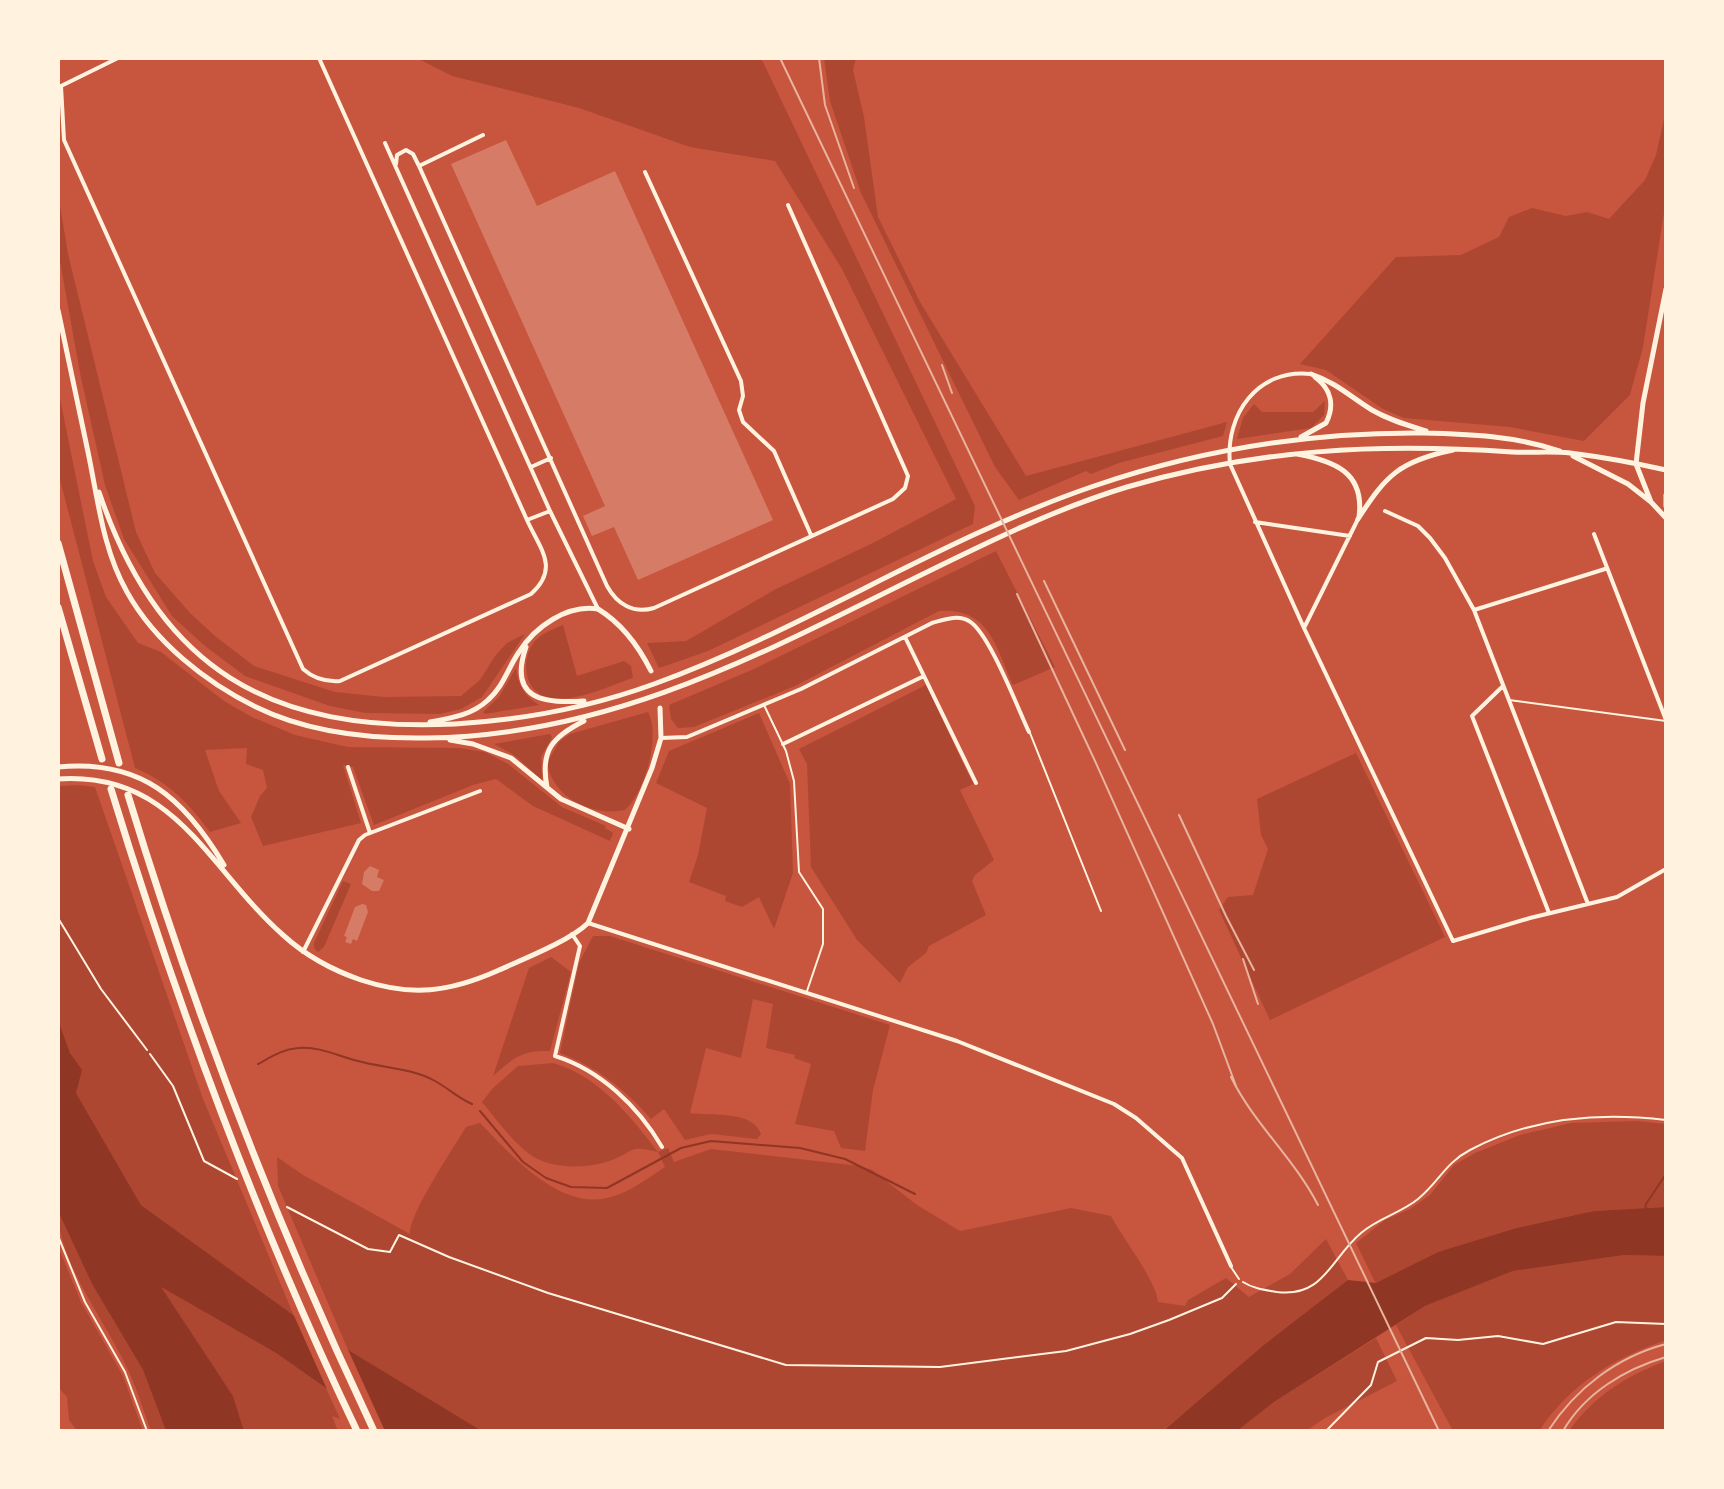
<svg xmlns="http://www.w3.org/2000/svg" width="1724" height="1489" viewBox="0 0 1724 1489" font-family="Karla,sans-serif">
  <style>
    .green { fill: #ae4732 }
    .water { fill: #8f3625 }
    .pier { fill: #c8553d }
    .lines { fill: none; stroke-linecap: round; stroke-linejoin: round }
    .stream { stroke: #8f3625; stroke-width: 2 }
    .building { fill: #d67c66 }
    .path { stroke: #fff3e0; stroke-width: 2 }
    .service { stroke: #fff3e0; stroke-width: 2 }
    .minor { stroke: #fff3e0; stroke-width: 4 }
    .tertiary { stroke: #fff3e0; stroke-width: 5 }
    .secondary { stroke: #fff3e0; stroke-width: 5 }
    .motorway { stroke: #fff3e0; stroke-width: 7 }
    .rail { stroke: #e9b49f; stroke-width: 2 }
  </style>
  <rect width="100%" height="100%" fill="#c8553d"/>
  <path class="green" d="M417,58h344l214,448 -2,18 -265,127 -49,17 -12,-25 39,-2 90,-52 97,-46 83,-44 -114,-230 -67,-108 -85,-14 -111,-39 -127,-32z
    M824,58h32l-3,12 11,47 14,100 42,85 106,174 201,-54 -4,14 -104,27 -28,11 -5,-3 -67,29 -24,-33 -134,-274 -31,-92z
    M1665,115l1,85 -23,147 -13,48 -46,46 -74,-14 -106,-9 -21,-9 -57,-39 -26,-6 96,-107 65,-2 38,-18 10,-20 23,-9 34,8 21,-4 22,7 36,-39 11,-25z
    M58,193l10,61 68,278 19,41 35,40 25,23 39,30 81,26 49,5 77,-1 19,-16 15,-24 12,-13 18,-9 -43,63 -21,12 -21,5 -75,-1 -35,-7 -85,-30 -40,-30 -33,-30 -48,-77 -19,-54 -25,-112 -22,-123z
    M58,389l35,172 13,36 32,46 23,9 63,49 28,16 43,18 53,12 111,1 26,4 23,12 54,43 44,19 -1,2 8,5 -3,8 -77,-35 -37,-27 -23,6 -99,40 -21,-58 -10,-2 18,58 -98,23 -12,-29 9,-21 7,-8 -4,-18 -17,-6 1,-16 -42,2 14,41 22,32 -31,9c-21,-29 -42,-50 -75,-64l-77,-296z
    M1325,401l-1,14 -13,13 -74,11 6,-21 11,-14 8,8h51z
    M996,551l59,116 -42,18c-17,-38 -24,-78 -74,-74l-144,75 -101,41 -16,1 -7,-9 -2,-14 85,-36z
    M563,625l14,51 47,-15 7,5 2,12c-25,8 -59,26 -86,19 -22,-6 -26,-34 -15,-52 7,-11 19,-15 31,-20z
    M516,668c2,17 8,28 23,37l-54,9 -2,-2 16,-15z
    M926,685l47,99 -13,6 34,70 -19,15 -3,6 14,34 -57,31 -3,7 -18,14 -8,16 -43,-43 -46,-73 -4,-103 -8,-15z
    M648,712c13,24 -3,80 -23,98 -33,7 -72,-12 -78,-47l12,-21 11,-8z
    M759,713l31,71 3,89 -19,56 -15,-32 -17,10 -17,-6 1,-5 -37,-14 9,-27 9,-47 -51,-25 13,-32z
    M550,734l2,3 -11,20 1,23 -28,-25 -20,-11z
    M1356,753l89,184 -175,83 -51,-110 9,-13 25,-2 15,-46 -7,-14 -4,-36z
    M78,785l17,2 108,312 91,217 -153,-111 -65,-112 5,-23 -11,-17 -12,-33v-234z
    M343,881l8,3 -27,63 -6,5 -4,-4v-5z
    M593,936h17l280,89 -17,65 -8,61 -24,-3 -7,-17 -39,-7 16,-60 -17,-6 1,-3 -29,-7 7,-44 -20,-5 -12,59 -35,-10 -16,65c20,3 63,-3 71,21l-4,5 -46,-5 -26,6 -21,-31 -13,10c-26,-30 -53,-51 -91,-66l19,-90z
    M551,957l20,15 -21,79c-29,-1 -35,6 -57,25l36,-108z
    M553,1063c46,13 77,53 105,89l10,-4 6,14 37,-13 149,17 12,4 45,35 43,26 111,-23 40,8c12,23 45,64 47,86l27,4 3,-6 38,-22 23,19 41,-23 36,-35 22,41 -186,151h-680l-134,-81 -70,-164 -1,-29 26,18 107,59c-1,-20 43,-85 56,-107l14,-4c31,32 80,89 131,74 19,-5 37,-19 54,-30l-7,-15c-30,-7 -21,-2 -46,8 -24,9 -63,10 -84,-7 -17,-13 -32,-34 -46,-51l11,-14 25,-22z
    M1636,1121l30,3v83l-72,4 -156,41 -62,32 -20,-41 29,-23 25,-11 20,-14 24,-30 21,-12 45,-18 51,-12z
    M58,1211l34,73 51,86 23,61h-15c-8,-21 -14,-43 -24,-63 -21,-46 -69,-106 -69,-157z
    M58,1246l23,56 42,74 20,55h-66l-8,-11 -2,-23 -9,-10z
    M1624,1255l42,1v84c-52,18 -96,44 -127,91h-86l-57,-106 29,-19 88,-35z
    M159,1286l117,67 50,35 14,31 -8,-3 6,15h-94l-11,-35z
    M1376,1338l21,43 -72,37 -19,13h-69l37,-29z
    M1666,1361v70h-97c25,-35 57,-55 97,-70z"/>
  <path class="water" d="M58,1020l12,33 12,17 -6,23 65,112 166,120 175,106h-105l-51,-43 -50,-35 -115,-66 72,109 11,35h-78l-23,-61 -51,-86 -34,-73z
    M1666,1207v49l-42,-1 -111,16 -88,35 -151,96 -37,29h-74l101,-86 84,-65 28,3 62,-31 79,-24 77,-17z"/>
  <path class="pier" d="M291,1309l54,34 40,88h-14l-41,-35z"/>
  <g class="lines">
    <path class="stream" d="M258,1064c13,-7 25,-15 40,-16 21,-2 40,8 60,13 25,7 54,7 77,20 13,7 23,17 37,23
      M480,1111l43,51 23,16 25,9 36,1 74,-40 30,-7 89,7 45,11 70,35
      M1645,1210l1,-6 20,-30"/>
  </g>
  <path class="building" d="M506,140l31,66 78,-35 158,349 -135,60 -24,-53 -22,9 -9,-20 22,-10 -154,-342z
    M370,866l9,4 -2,7 7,3 -5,11h-7l-10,-7 2,-12z
    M362,904l4,1 2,7 -11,29 -4,-2 -2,5 -6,-2 2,-5 -3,-1 11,-29z"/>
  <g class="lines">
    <path class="path" d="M150,1054l23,32 31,75 33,18
      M287,1207l81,42 22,3 9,-17 50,22 99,36 238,72 154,2 126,-16 64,-17 39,-14 53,-22 14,-14
      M58,1236l27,66 40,70 22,59
      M1243,1282c11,7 22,8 34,10 47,6 54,-34 84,-59 17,-15 40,-20 57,-34 21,-17 27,-36 52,-49 60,-32 130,-38 196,-30
      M1326,1431l45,-46 7,-23 48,-24 32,2 40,-4 45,8 73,-22 50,2"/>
    <path class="service" d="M1509,700l157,21
      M764,705l22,46 8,30 5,91 24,37v35l-16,47
      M1030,733l71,178
      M58,918l43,71 46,61
      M1231,1267l8,12"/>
    <path class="minor" d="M118,58l-57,28 3,54 239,529c10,9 23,13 37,12l191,-87c29,-26 9,-45 -4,-74l23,-9
      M319,58l208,462
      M483,135l-64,31 188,420c10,18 26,28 47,22l239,-109 12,-11 3,-12 -120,-271
      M385,143l165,368 48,98
      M396,164l1,-9 9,-5 7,4 6,12
      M645,172l96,209 2,15 -4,14 4,12 31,29 37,84
      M1311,374c-53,-6 -86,40 -81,90l74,164 149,313 77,-23 87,-21 49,-28
      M531,467l20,-9
      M1385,511l33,15 12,12 15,20 29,52 114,294
      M1255,522l95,14
      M1594,534l72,186
      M1474,610l131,-41
      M1304,628l54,-109
      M905,637l71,146
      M1502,687l-30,29 77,197
      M661,738l26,-1 114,-48 131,-66c11,-3 26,-9 37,-2 20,11 49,88 60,111
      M783,744l141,-68
      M348,767l22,66
      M588,923l369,118 157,63 22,14 46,40 49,108
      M572,934l8,12 -25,110c45,14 83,50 107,91
      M303,952l56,-112 6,-5 115,-44"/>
    <path class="tertiary" d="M598,609c23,14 41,38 53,62
      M58,767c83,-8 126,31 166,98
      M58,779c118,-8 150,90 225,156 23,21 49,35 78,45 51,17 88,12 136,-9 24,-11 73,-30 91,-48l64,-155 9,-30 -1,-30"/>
    <path class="secondary" d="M1666,289l-23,114 -7,61 15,38 15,16
      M58,310c10,47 20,95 30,142 10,48 15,98 39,140 28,50 78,90 129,115 53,26 113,32 171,31 184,-2 334,-84 494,-163 67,-33 134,-66 206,-88 129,-38 251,-44 385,-35 19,1 39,-1 58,1 32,4 65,10 96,17
      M1311,374c24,8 40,23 61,36 17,10 35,15 54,21
      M1301,437l25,-14c9,-18 5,-34 -11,-46
      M1297,454c37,7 68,18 62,63
      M1573,456l55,28 23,18
      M99,492c60,178 172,241 356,232 67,-4 136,-17 199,-40 151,-55 287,-146 440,-198 105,-36 217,-54 329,-53 47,1 92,3 137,18
      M1666,495v11
      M1358,519c28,-44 42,-58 95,-69
      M526,647c-18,52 17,57 58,54
      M430,722c22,-4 42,-7 58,-22 15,-13 20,-32 31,-48 16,-25 48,-48 79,-43
      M450,740l23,4 38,14 50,41 68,30
      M547,787c-7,-36 5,-50 37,-66"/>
    <path class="motorway" d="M58,543l61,220
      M58,607l44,152
      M111,789c67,219 147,435 246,642
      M128,795c66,217 149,431 246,636"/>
    <path class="rail" d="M780,58l659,1373
      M819,58l6,47 29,83
      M942,365l10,28
      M1044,581l81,169
      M1017,594l78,167 118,263 23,62
      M1179,815l47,101 28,54
      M1243,959l15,45
      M1231,1077c23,47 63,81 87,128
      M1548,1431c28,-43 69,-74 118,-87
      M1563,1431c22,-38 62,-62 103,-74"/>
  </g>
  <rect width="1724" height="1489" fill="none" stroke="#fff3e0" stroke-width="120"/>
</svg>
